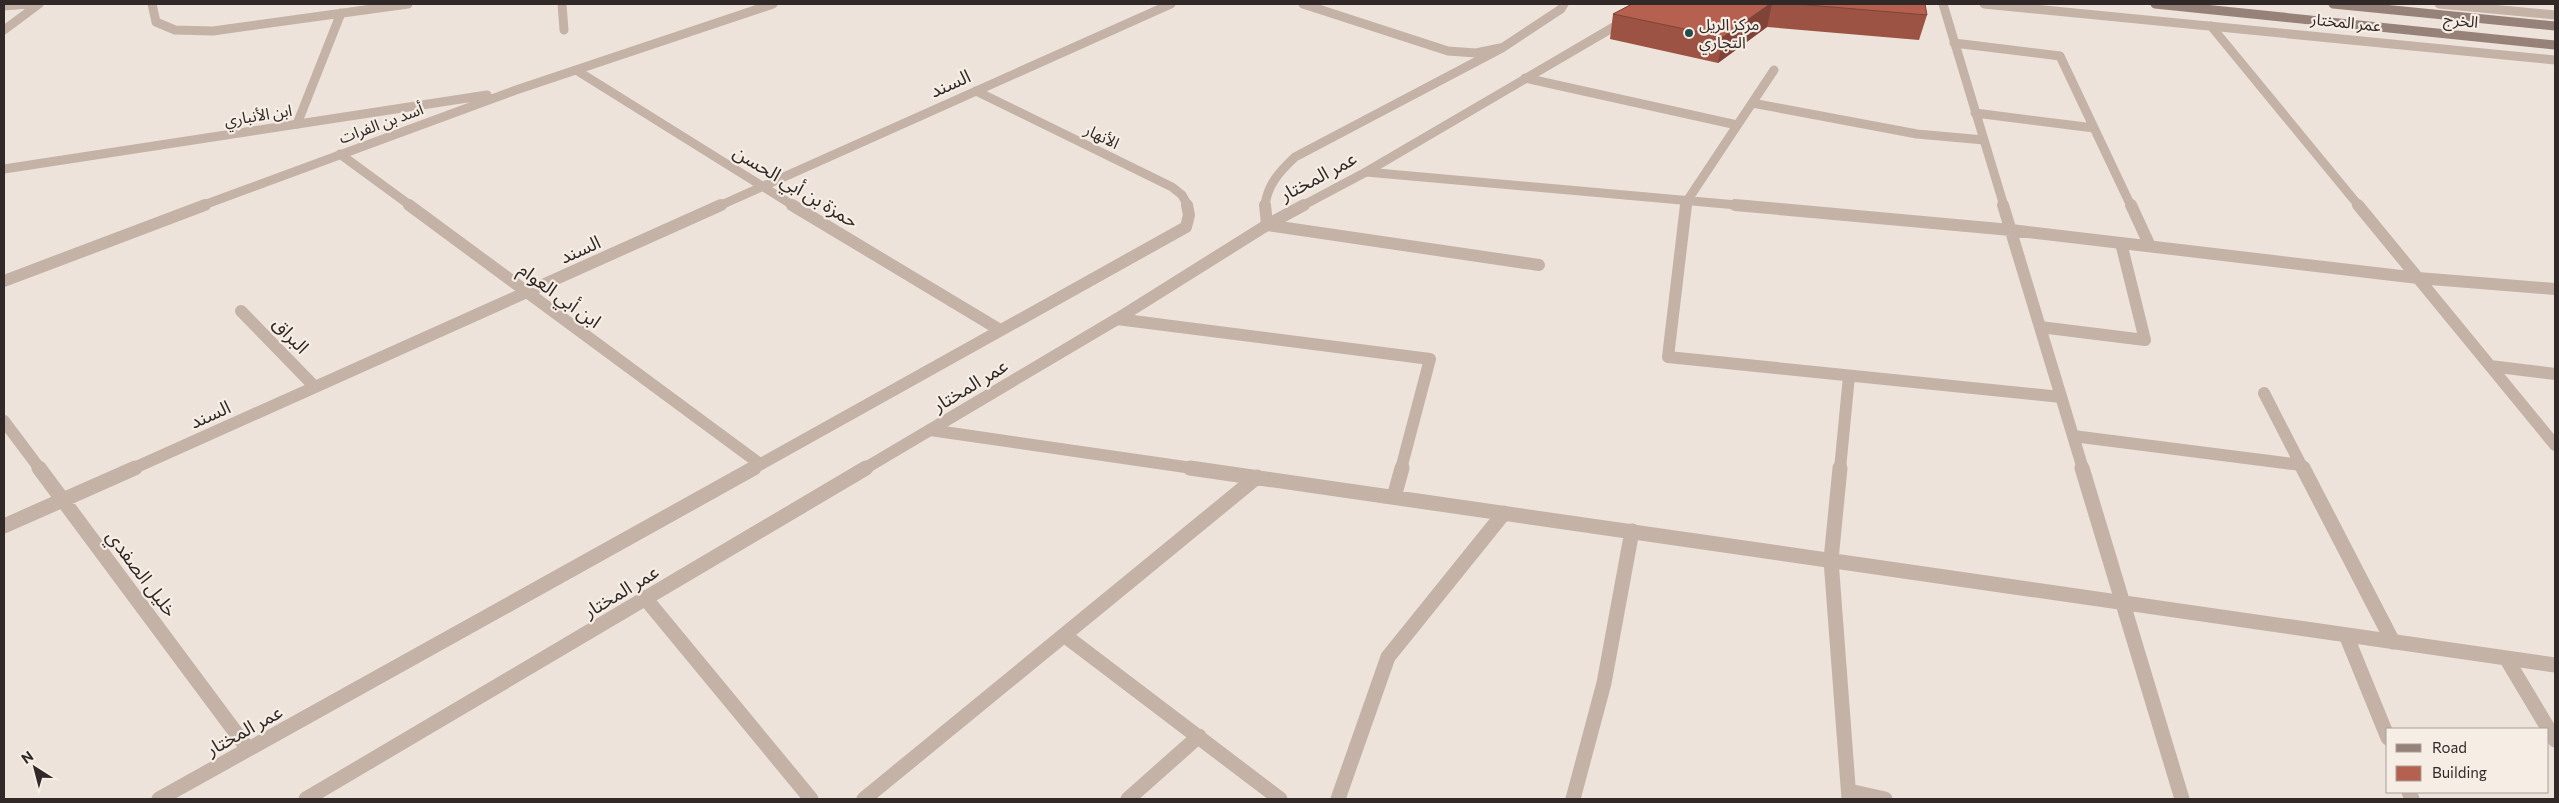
<svg xmlns="http://www.w3.org/2000/svg" width="2559" height="803" viewBox="0 0 2559 803" font-family="Commissioner,'Noto Sans Arabic',sans-serif">
  <style>
    .lines { fill: none; stroke-linecap: round; stroke-linejoin: round }
    .service-far1 { stroke: #c4b2a7; stroke-width: 9 }
    .service { stroke: #c4b2a7; stroke-width: 12 }
    .minor-far2 { stroke: #c4b2a7; stroke-width: 9 }
    .minor-far1 { stroke: #c4b2a7; stroke-width: 12 }
    .minor { stroke: #c4b2a7; stroke-width: 15 }
    .tertiary-far2 { stroke: #c4b2a7; stroke-width: 9 }
    .tertiary-far1 { stroke: #c4b2a7; stroke-width: 12 }
    .tertiary { stroke: #c4b2a7; stroke-width: 15 }
    .secondary { stroke: #978279; stroke-width: 9 }
    .wall { fill: #9d5344 }
    .shaded-wall { fill: #7f4437 }
    .building { fill: #b6614f; stroke: #7f4437 }
    .poi-dot { fill: #224d4d; stroke: #f6ede5; stroke-width: 2 }
    .labels { text-anchor: middle; stroke-width: 4.5; stroke-linejoin: round; paint-order: stroke }
    .far-street-label { font-size: 16px; fill: #312927; stroke: #f6ede5 }
    .far-poi-label { font-size: 16px; fill: #312927; stroke: #f6ede5; text-anchor: start }
    .street-label { font-size: 19px; fill: #312927; stroke: #f6ede5 }
  </style>
  <rect width="100%" height="100%" fill="#ede3da"/>
  <g class="lines">
    <path class="service-far1" d="M152,4l4,18 19,8 38,1 195,-27
      M562,4l2,26
      M4,6l24,-2
      M4,30l35,-26
      M297,124l44,-111"/>
    <path class="service" d="M1267,225l272,40"/>
    <path class="minor-far2" d="M1303,4l145,47 28,2 24,-5
      M1943,4l61,202
      M2211,26l148,180
      M1954,43l106,13 71,150
      M576,70l218,136
      M1525,78l212,47
      M1752,103l165,31 67,6
      M1975,113l119,15
      M340,154l71,52
      M4,169l483,-74
      M1366,172l382,34
      M201,206l315,-116 257,-86
      M719,206l452,-202
      M1686,206l1,-5 87,-131"/>
    <path class="minor-far1" d="M409,205l351,259
      M792,205l208,125
      M1686,205l-18,152 393,40
      M1735,205l276,25 407,48 137,11
      M2003,205l80,264
      M2131,205l19,41
      M2358,205l197,240
      M4,281l201,-76
      M241,311l73,75
      M1117,319l313,40 -29,110
      M2040,327l105,13 -24,-97
      M2490,366l65,8
      M2264,393l39,76
      M4,421l36,48
      M930,430l269,39
      M2073,436l228,29
      M132,469l589,-264
      M1840,469l9,-93"/>
    <path class="minor" d="M39,468l209,281
      M1190,468l1365,197
      M1840,468l-9,92 18,239
      M2082,468l100,331
      M2303,468l90,174
      M1394,497l8,-29
      M4,526l131,-58
      M645,598l166,201
      M1064,635l216,164
      M2346,635l42,103
      M2506,658l49,82
      M1849,791l36,8
      M2409,792l3,7
      M864,799l393,-322
      M1128,799l71,-63
      M1338,799l50,-142 116,-144
      M1573,799l31,-116 28,-152"/>
    <path class="tertiary-far2" d="M1984,4l571,56
      M2439,4l116,11
      M976,91l196,96 10,8 6,11
      M1265,206c2,-21 15,-35 30,-49l207,-109 59,-39 3,-5
      M1302,206l64,-34 287,-168"/>
    <path class="tertiary-far1" d="M1265,205l2,20
      M752,469l434,-242 3,-12 -2,-10
      M864,469l253,-150 150,-94 37,-20"/>
    <path class="tertiary" d="M159,799l595,-331
      M306,799l560,-331"/>
    <path class="secondary" d="M2155,4l400,41
      M2333,4l222,22"/>
  </g>
  <path class="wall" d="M1632,4h293l2,11 -8,25 -152,-13 -49,36 -108,-24 3,-25z"/>
  <path class="shaded-wall" d="M1770,4h2l-5,23 -49,36 5,-26z"/>
  <path class="building" d="M1632,4h138l-47,33 -110,-23z
    M1796,4h129l2,11z"/>
  <circle class="poi-dot" cx="1689" cy="33" r="5"/>
  <g class="labels">
    <g class="far-street-label">
      <text transform="translate(2461 20) rotate(6)" y="6">الخرج</text>
      <text transform="translate(2346 22) rotate(6)" y="6">عمر المختار</text>
      <text transform="translate(258 115) rotate(-9)" y="6">ابن الأنباري</text>
      <text transform="translate(381 123) rotate(-20)" y="6">أسد بن الفرات</text>
      <text transform="translate(1102 136) rotate(26)" y="6">الأنهار</text>
    </g>
    <g class="far-poi-label">
      <text x="1699" y="30">مركز الريل<tspan x="1699" dy="18">التجاري</tspan></text>
    </g>
    <g class="street-label">
      <text transform="translate(950 83) rotate(-24)" y="7">السند</text>
      <text transform="translate(1318 176) rotate(-28)" y="7">عمر المختار</text>
      <text transform="translate(796 186) rotate(31)" y="7">حمزة بن أبي الحسن</text>
      <text transform="translate(580 249) rotate(-24)" y="7">السند</text>
      <text transform="translate(560 295) rotate(36)" y="7">ابن أبي العوام</text>
      <text transform="translate(291 335) rotate(46)" y="7">البراق</text>
      <text transform="translate(970 385) rotate(-31)" y="7">عمر المختار</text>
      <text transform="translate(210 414) rotate(-24)" y="7">السند</text>
      <text transform="translate(142 573) rotate(53)" y="7">خليل الصفدي</text>
      <text transform="translate(621 591) rotate(-31)" y="7">عمر المختار</text>
      <text transform="translate(244 730) rotate(-29)" y="7">عمر المختار</text>
    </g>
  </g>
  <rect width="2559" height="803" fill="none" stroke="#312927" stroke-width="10"/>
  <rect x="2386" y="728" width="162" height="65" fill="#f6ede5" stroke="#a79f99"/>
  <rect x="2396" y="744" width="25" height="8" fill="#978279" stroke="#a79f99"/>
  <text x="2432" y="753" font-size="15" fill="#312927">Road</text>
  <rect x="2396" y="766" width="25" height="15" fill="#b6614f" stroke="#a79f99"/>
  <text x="2432" y="778" font-size="15" fill="#312927">Building</text>
  <g transform="translate(35 768) rotate(324)" stroke="#f6ede5" stroke-width="4" paint-order="stroke">
  <path d="M0-4L9 19L0 12L-9 19Z" fill="#312927"/>
  <text y="-8" font-size="14" font-weight="bold" text-anchor="middle" fill="#312927">N</text>
  </g>
</svg>
